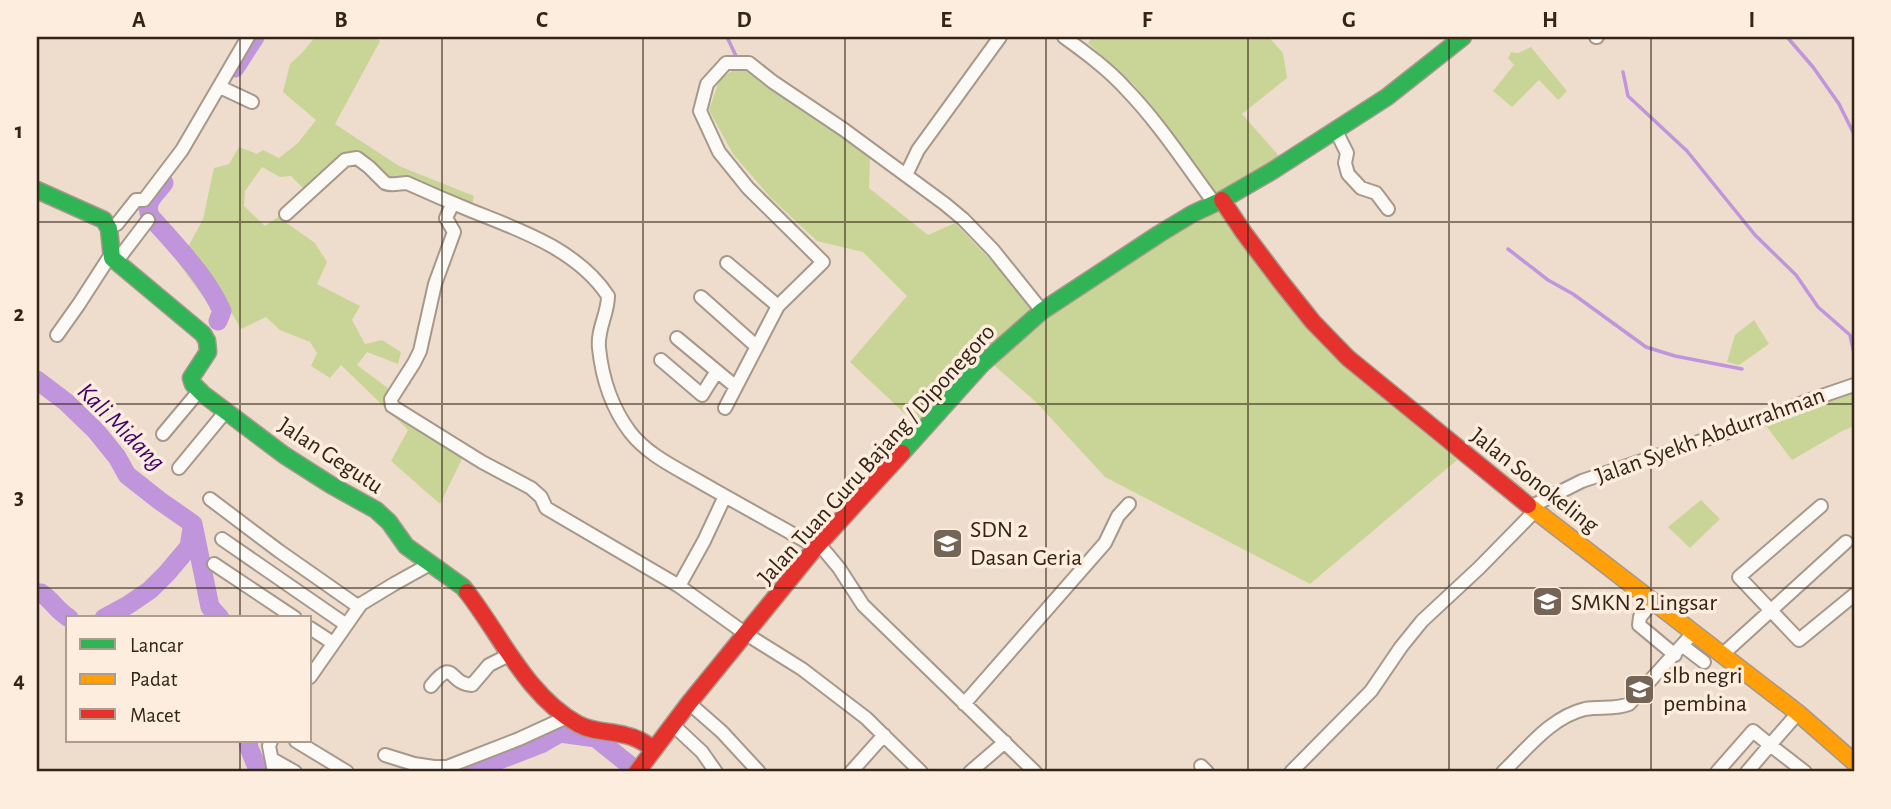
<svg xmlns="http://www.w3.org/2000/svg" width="1891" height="809" viewBox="0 0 1891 809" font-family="'Alegreya Sans',sans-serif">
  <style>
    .green { fill: #c9d596 }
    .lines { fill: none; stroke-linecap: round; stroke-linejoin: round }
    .stream { stroke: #c095dc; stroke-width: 3.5 }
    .river { stroke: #c095dc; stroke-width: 19 }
    .street-casing { stroke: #a6988a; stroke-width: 16 }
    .fast-casing { stroke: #a6988a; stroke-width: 19 }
    .slow-casing { stroke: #a6988a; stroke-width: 19 }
    .jam-casing { stroke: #a6988a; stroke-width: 19 }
    .street { stroke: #fcfaf7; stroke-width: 12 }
    .fast { stroke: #30b455; stroke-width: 16 }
    .slow { stroke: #ff9f0a; stroke-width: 16 }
    .jam { stroke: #e5322d; stroke-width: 16 }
    .grid { fill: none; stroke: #332416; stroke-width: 2; stroke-opacity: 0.55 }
    .labels { text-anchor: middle; stroke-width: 7; stroke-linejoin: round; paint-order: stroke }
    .street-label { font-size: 24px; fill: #332416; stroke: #fdedde }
    .poi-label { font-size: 24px; fill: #332416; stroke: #fdedde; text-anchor: start }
    .water-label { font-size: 26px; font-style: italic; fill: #41006a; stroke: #fdedde }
    .neatline { fill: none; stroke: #332416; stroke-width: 2.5 }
    .grid-label { font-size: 23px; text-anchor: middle; font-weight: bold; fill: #332416 }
  </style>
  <rect width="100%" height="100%" fill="#edc"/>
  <path class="green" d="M315,37h59l6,4 -45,83 64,42 75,30 -2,9 -68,-26 -21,-3 -25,-22 -54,35 -13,-13 -11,1 -18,-10 -17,24 -1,15 21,20 13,-9 37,26 12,19 -10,22 43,22 -8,14 13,24 17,-4 19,12 -3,12 -31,-12 -10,13 32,24v18l75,48 -24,49 -49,-43 17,-31 -67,-65 -11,13 -19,-12 6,-13 -7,-11 -30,-12 -14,-13 -25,12 -11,-19 -20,-4 -33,-45 11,-14 15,-28 11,-51 15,-4 10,-17 18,7 6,-4 16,8 19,-15 18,-23 -33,-28 7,-28 12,-11z
    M1093,37h176l14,16 4,25 -45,36 37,42 -63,38 -81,-108 -47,-43z
    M1531,47l36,44 -9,9 -19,-20 -27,27 -19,-16 21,-26 -6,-7 3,-6 7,1z
    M743,65l23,20 104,71 -1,32 59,47 27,-12 90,93 100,-67 75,-39 122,154 115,96 -147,124 -205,-107 -69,-75 -56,-49 -62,73 -68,-64 57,-66 -44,-44 -46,-11 -47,-44 -37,-43 -24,-44 11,-32z
    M1754,320l15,24 -30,21 -12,-3 8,-27z
    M1854,391v35l-12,5 -50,29 -28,-37z
    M1701,500l19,19 -30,29 -22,-21z"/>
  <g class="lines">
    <path class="stream" d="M727,37l9,19
      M1787,37l26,30 26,37 15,30
      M1623,72l5,24 59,55 68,84 41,40 22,32 32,28 4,18
      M1508,249l40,31 25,14 73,53 29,9 67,13"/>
    <path class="river" d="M235,68l20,-31
      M164,183c-8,11 -20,18 -14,33 26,30 55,58 72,95l-4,10
      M37,380l29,22 30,29 21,26 10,18 33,26 33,23 17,83 10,11
      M37,593h4c11,7 15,17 28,25
      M104,618l24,-13 22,-15 17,-17 22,-26 3,-19
      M248,741l1,7 10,24
      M468,772l73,-28 19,-11 36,5 42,34"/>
    <defs>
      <path id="street" d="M1064,37c22,16 44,32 62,52 33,34 60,76 89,115
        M1596,37h1
        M220,87l32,15
        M1335,129l12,24 -2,10 3,11 13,14 15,5 12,16
        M906,175l12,-25 82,-113
        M453,203l-7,15 8,14 -19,52 -15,67 -6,12 -23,36 1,7 90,56 49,26 10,9 5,11 133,78 67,48 56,35 64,49 55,54
        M286,214l59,-54 12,-2 12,9 16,16c6,3 15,0 22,0 22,10 43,19 65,28 48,19 106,39 136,85 0,18 -11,33 -9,52 3,29 13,60 31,84 16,21 42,34 65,47 40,23 80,45 121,68
        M110,227l7,-3 19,-24h8l38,-50 66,-113
        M116,262l32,-42
        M727,263l51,43
        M701,297l55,49
        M57,335l22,-31 31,-48
        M677,338l59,49
        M661,360l41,35 15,-24
        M725,408l53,-102 45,-44 -75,-74 -29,-36 -19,-41 7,-27 19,-21h23l24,19 70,47 102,75 18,15 30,31 49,61
        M163,434l36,-43
        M179,468l47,-57
        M210,499l69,52 80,56
        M1821,506l-82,71 60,63 55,-45
        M1530,507l52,-26 146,-49 82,-32 44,-15
        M222,539l123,85
        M819,544l20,24 24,37 172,167
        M214,564l81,54
        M679,586l25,-45 21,-45
        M1653,602l-13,15 -1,8 36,30
        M310,628l23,15
        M1683,646l21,16
        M1723,654l123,-112
        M310,677l51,-73 33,-20 36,-20
        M431,686c24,-30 17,-2 41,-1l17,-20 20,-10
        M689,703l33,29 37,40
        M964,704l141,-161 13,-27 11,-12
        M672,724l30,28 14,20
        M271,741l-2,5 5,26
        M296,741l51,31
        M385,755l29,9 20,3h13l72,-28 48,-22
        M272,759l23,13
        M1201,766l6,6
        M851,772l33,-37
        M970,772l35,-30
        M1291,772l80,-81 30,-44 21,-26 57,-53 56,-57
        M1503,772c24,-23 48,-55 82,-63 15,-3 30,1 44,-5l65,-72
        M1717,772l36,-41 17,14 28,-32
        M1747,772l23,-27 35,27"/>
      <path id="fast" d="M37,190l67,30 5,9 3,29 91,76 4,7 1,11 -17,26 2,6 10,10 81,61 47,30 45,25 13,12 17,24 57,41 4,5
        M902,453l80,-89 60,-53 117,-77 33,-20 30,-14 50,-29 115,-74 76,-60"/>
      <path id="slow" d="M1528,505l270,208 56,49"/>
      <path id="jam" d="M1222,200l22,33 37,49 32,40 35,36 180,147
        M467,592c34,44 61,105 111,132 14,8 32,7 47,11 11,2 20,8 29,14
        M637,772l52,-69 127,-156 86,-94"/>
    </defs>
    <use href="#street" class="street-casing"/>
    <use href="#fast" class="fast-casing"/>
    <use href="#slow" class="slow-casing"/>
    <use href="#jam" class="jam-casing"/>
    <use href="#street" class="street"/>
    <use href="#fast" class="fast"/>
    <use href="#slow" class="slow"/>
    <use href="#jam" class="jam"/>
  </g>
  <path class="grid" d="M240,37v581M442,37v735M643,37v735M845,37v735M1046,37v735M1248,37v735M1449,37v735M1651,37v735M37,222h1817M37,404h1817M37,588h1817M240,741v31"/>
  <defs>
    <symbol id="school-square" viewBox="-11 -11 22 22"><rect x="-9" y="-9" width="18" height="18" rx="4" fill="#746556" stroke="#fdedde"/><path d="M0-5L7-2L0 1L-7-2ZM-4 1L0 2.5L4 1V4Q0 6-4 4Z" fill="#fff"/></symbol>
  </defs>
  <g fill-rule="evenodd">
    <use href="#school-square" x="930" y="526" width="35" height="35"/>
    <use href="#school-square" x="1530" y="584" width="35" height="35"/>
    <use href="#school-square" x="1622" y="672" width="35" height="35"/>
  </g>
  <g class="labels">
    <g class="street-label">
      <text transform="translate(1710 435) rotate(-20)" y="8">Jalan Syekh Abdurrahman</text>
      <text transform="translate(876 454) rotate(-48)" y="8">Jalan Tuan Guru Bajang / Diponegoro</text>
      <text transform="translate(331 455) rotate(33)" y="8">Jalan Gegutu</text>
      <text transform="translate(1535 480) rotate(38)" y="8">Jalan Sonokeling</text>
    </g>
    <g class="poi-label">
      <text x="970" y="537">SDN 2<tspan x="970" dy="28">Dasan Geria</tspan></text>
      <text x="1571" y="610">SMKN 2 Lingsar</text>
      <text x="1663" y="683">slb negri<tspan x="1663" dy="28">pembina</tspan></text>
    </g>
    <g class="water-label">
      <text transform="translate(122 426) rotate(45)" y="9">Kali Midang</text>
    </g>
  </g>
  <rect width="1891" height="809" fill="none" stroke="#fdedde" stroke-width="77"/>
  <rect x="66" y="616" width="245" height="126" fill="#fdedde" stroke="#ac9d8e" stroke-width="2"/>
  <rect x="80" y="639" width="35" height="10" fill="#30b455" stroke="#ac9d8e" stroke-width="2"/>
  <text x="130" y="652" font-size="21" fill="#332416">Lancar</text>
  <rect x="80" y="674" width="35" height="10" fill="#ff9f0a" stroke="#ac9d8e" stroke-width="2"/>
  <text x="130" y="686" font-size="21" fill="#332416">Padat</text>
  <rect x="80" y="709" width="35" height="10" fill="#e5322d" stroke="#ac9d8e" stroke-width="2"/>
  <text x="130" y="722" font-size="21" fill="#332416">Macet</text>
  <rect x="38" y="38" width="1815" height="732" class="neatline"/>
  <g class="grid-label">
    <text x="139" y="27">A</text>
    <text x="341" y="27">B</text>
    <text x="542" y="27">C</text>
    <text x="744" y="27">D</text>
    <text x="946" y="27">E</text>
    <text x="1147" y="27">F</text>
    <text x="1349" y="27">G</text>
    <text x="1550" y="27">H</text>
    <text x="1752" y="27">I</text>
    <text x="19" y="138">1</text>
    <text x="19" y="321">2</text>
    <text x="19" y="504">3</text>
    <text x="19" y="687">4</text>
  </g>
</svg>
